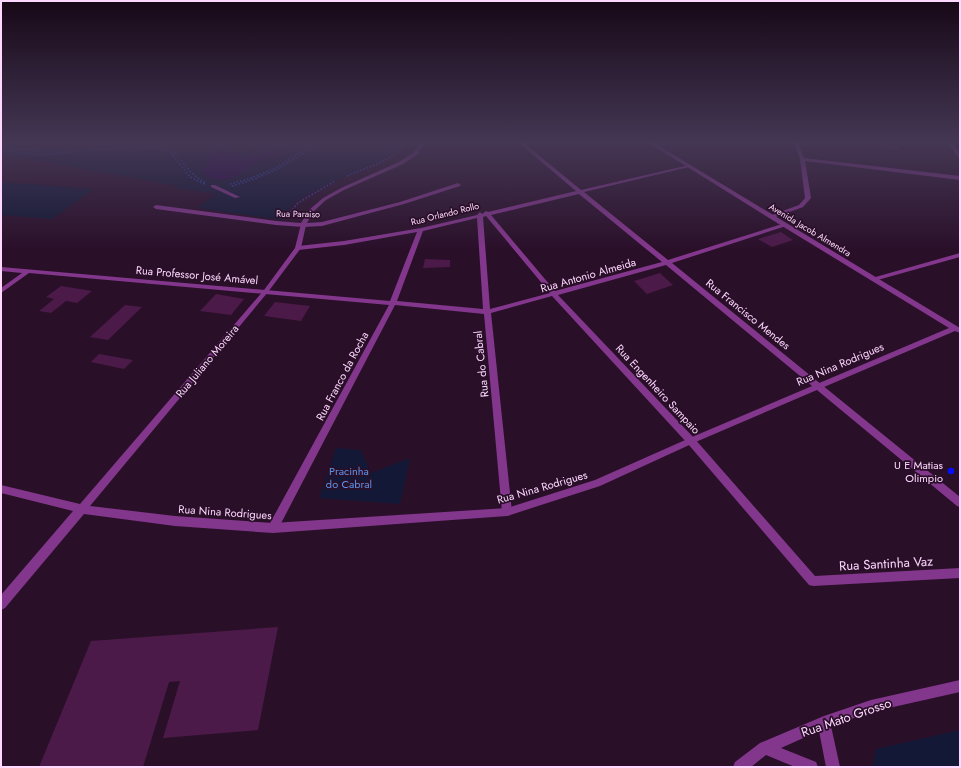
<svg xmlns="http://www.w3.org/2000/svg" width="961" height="768" viewBox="0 0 961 768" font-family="Jost,sans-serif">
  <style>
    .green { fill: #121835 }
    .water { fill: #29074b }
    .building { fill: #4c1a49 }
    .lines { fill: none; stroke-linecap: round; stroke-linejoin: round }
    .path { stroke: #2948c2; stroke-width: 1.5; stroke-dasharray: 1.5 2; stroke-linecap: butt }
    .pedestrian { fill: #83378c; fill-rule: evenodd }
    .minor { fill: #83378c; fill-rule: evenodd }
    .tertiary { fill: #83378c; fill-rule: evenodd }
    .poi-dot { fill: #040fff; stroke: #2a0f29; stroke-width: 1.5 }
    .labels { text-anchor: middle; stroke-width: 3.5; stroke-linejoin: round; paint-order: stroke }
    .far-street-label { font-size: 9px; fill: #fed8ff; stroke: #2a0f29 }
    .street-label { font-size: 11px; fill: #fed8ff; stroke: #2a0f29 }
    .poi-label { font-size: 11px; fill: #fed8ff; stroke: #2a0f29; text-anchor: end }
    .park-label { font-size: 11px; fill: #5c93e7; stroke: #2a0f29 }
    .near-street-label { font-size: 13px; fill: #fed8ff; stroke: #2a0f29 }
  </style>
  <rect width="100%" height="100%" fill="#2a0f29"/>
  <path class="green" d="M1,143h404c-5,14 -91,44 -110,59 -6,5 -9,11 -12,18l-86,-12 19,-14 -41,-6 3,-2 -177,-32z
    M1,182l93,7 -42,30 -51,-4z
    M336,448l25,2 10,23 39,-15 -10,46 -81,-6z
    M960,730v37h-88l4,-18z"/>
  <path class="water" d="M209,143h16l2,5 13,5 -3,5c19,6 40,-26 55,-11 -9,8 -21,8 -32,14 -15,8 -28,24 -48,17 -5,-2 -8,-3 -10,-7l7,-9 3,-16z"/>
  <path class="building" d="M874,143h22l3,5 -3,2 -20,-3z
    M781,232l12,8 -21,7 -14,-8z
    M425,259l25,1v7l-27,1z
    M660,273l13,12 -26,9 -13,-13z
    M61,286l31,5 -15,12 -11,-2 -15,12 -12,-2 15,-12 -8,-2z
    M216,294l28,5 -13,16 -31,-4z
    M275,302l35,4 -9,15 -37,-5z
    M125,305l17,2 -34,33 -18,-3z
    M99,354l34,6 -9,9 -33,-7z
    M278,627l-20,103 -95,8 17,-57 -11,1 -26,85h-104l52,-126z"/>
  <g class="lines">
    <path class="path" d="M245,143l8,3 10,-3
      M251,143h5
      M1,145l19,5 50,2
      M144,145c45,1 31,22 62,38
      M120,147l6,-4
      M162,147l2,-4
      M397,147l5,-4
      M1,148l19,5 20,2 78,-7h39l15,6 18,23 16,8
      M91,150l12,-7
      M347,176c20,-9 46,-15 60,-33
      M230,184c27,-6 58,-20 78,-39l-5,-2
      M232,186c29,-8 56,-20 79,-39l-1,-4
      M288,215l10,-12 37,-22"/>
    <path class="pedestrian" d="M211,185h4l25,12 -5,1 -24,-11z"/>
    <path class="minor" d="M421,143h4l-8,12 -14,9 -59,26 -18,10 -13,12 -6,11 15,-1 78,-20 58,-19 3,2 -1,1 -56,18 -82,22 -19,1 -27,-2 -120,-16 -3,-2 3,-2 120,16 25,2 8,-13 14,-12 18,-10 58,-26 14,-9z
      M519,143h5l57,47 108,-25v2l-105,25 84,68 114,-36h4v2l-114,37 288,234v10l-3,-1 -291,-241 -108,30 136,143 121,138 145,-8v10l-147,8 -4,-1 -121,-141 -136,-148 -61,17 21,199 -2,3 -3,1 -3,-1 -2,-3 -18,-198 -89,-9 -118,226 -4,2 -4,-2 -1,-3 1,-3 120,-220 -360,-32 -28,20v-5l21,-15 -21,-2v-4l389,34 27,-69 -73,13 -46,5 -3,-2 3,-2 46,-5 77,-13 56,-13 3,-3 2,2 4,-3 2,1 88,-21zM579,194l83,68 -107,29 -64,-76zM486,216l64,77 -60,16 -7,-92zM477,218l6,91 -86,-8 26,-70z
      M794,143h4l6,15 156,18v4l-155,-19 6,37 -8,9 -30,11h-4v-2l30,-11 6,-7 -5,-39z
      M948,143h4l8,10v4h-2z
      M960,253v4l-86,24 -3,-2 1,-1z
      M960,680v12l-89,20 -40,14 9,41h-14l-7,-36 -38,17 35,14 2,5h-23l-29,-12 -15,12h-18l2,-5 25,-19 64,-27 47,-16z"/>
    <path class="tertiary" d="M649,143h5l306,185v5l-5,-2 -257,110 -98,45 -93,30 -234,17 -98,-7 -91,-12 -79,94 -4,2v-15l72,-84 -72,-18v-8l79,19 184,-214 31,-42 6,-24 5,1 -5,23 -33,44 -178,214 85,10 98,7 234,-15 88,-28 97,-43 257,-109 -167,-102z"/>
  </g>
  <linearGradient id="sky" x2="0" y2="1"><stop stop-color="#170817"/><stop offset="0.57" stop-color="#443754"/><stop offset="1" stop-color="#443754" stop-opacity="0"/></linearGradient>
  <rect width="961" height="250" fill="url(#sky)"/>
  <circle class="poi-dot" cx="951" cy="471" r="4"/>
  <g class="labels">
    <g class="far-street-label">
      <text transform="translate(298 214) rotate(1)" y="3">Rua Paraiso</text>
      <text transform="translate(445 214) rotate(-14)" y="3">Rua Orlando Rollo</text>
      <text transform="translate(810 230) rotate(31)" y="3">Avenida Jacob Almendra</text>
    </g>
    <g class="street-label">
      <text transform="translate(197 275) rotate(5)" y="4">Rua Professor José Amável</text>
      <text transform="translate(588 275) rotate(-16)" y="4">Rua Antonio Almeida</text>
      <text transform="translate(748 314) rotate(39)" y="4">Rua Francisco Mendes</text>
      <text transform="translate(207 361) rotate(-50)" y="4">Rua Juliano Moreira</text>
      <text transform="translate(481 364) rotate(-96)" y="4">Rua do Cabral</text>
      <text transform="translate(840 364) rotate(-23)" y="4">Rua Nina Rodrigues</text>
      <text transform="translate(342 376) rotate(-62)" y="4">Rua Franco da Rocha</text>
      <text transform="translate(658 389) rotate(47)" y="4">Rua Engenheiro Sampaio</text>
      <text transform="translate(542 487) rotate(-16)" y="4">Rua Nina Rodrigues</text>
      <text transform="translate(225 512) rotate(4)" y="4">Rua Nina Rodrigues</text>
    </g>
    <g class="poi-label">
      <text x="943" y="469">U E Matias<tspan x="943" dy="13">Olimpio</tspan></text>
    </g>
    <g class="park-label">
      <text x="349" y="475">Pracinha<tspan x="349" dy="13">do Cabral</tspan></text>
    </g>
    <g class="near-street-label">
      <text transform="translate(886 563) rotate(-3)" y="5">Rua Santinha Vaz</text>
      <text transform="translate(846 717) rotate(-19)" y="5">Rua Mato Grosso</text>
    </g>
  </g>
  <rect width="961" height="768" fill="none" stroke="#fed8ff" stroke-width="4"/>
</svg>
